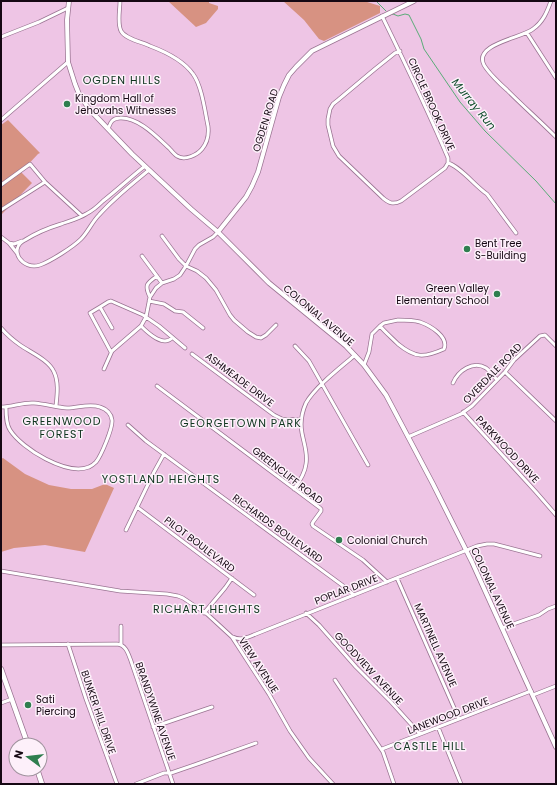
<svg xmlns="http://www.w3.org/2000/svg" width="557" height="785" viewBox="0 0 557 785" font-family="Poppins,sans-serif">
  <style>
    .green { fill: #d79282 }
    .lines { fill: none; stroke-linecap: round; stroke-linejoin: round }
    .stream { stroke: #5aac78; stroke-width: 1 }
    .street-casing { stroke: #9a7492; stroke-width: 4.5 }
    .secondary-casing { stroke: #9a7492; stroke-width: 5.5 }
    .primary-casing { stroke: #9a7492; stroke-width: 6 }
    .street { stroke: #fff; stroke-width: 3 }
    .secondary { stroke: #fff; stroke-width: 4 }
    .primary { stroke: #fff; stroke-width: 4.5 }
    .poi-dot { fill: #2f7e4f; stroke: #fdf0fa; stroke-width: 1.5 }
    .labels { text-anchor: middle; stroke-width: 3; stroke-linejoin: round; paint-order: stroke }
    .poi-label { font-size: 10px; fill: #150813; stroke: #fdf0fa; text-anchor: start }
    .street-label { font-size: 10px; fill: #150813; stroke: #fdf0fa }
    .neighbourhood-label { font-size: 11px; letter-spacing: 1px; fill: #0f351f; stroke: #fdf0fa }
    .water-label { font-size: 11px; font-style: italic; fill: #0d4c2a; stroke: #fdf0fa }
  </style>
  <rect width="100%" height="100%" fill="#eec5e5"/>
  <path class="green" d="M168,1h41v2l9,3v3l-12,14 -10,4z
    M283,1h81l16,5v7l-56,28 -5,-2 -15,-19z
    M8,120l32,33 -2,1 -17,18 11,11 -31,32v-90z
    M3,458l22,16 24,11 22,4h21l13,-5 9,4 -29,64 -40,-7 -31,3 -13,4v-93z"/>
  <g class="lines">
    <path class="stream" d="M376,1l10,10
      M390,15l3,-1 5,2 7,-2 4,1 12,24 3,10 36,53 25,29 51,50 20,23"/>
    <defs>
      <path id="street" d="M551,1c-4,11 -8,21 -18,28 -11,9 -60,15 -49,36 4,7 16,19 23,25 16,16 33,31 49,47
        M382,16c23,47 46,94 66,142v5l-3,5 -44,33c-8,4 -12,2 -18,-3l-44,-42 -6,-10 -5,-21v-6l2,-10 3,-5 5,-4 37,-31 20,-16 5,-2
        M527,33l29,45
        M1,37l38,-15 29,-14
        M1,120l67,-58
        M108,129c1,-2 2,-6 4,-8 2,-2 6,-3 8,-3 18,-1 36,18 49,30 2,2 5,6 8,8 8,5 20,-1 25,-7 5,-6 7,-15 6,-23 -3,-14 -6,-40 -15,-52 -10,-14 -27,-22 -43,-28 -8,-4 -25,-7 -29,-15 -4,-8 -1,-21 -1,-30
        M448,163c13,4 27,23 39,31l29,39
        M145,166c-14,11 -28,24 -42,35 -5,5 -11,10 -17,13 -8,5 -17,7 -25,10 -13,4 -25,9 -36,16 -18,9 -2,31 15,25 11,-4 33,-18 41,-26 7,-7 11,-17 18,-24 15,-17 33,-31 50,-45
        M1,185l29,-21 15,18 37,34
        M1,210l44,-28
        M162,236l17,23 7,7 11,5 9,7 10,12 14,25 4,5 14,12 8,5 5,1 5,-3 10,-10
        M1,237l8,6 8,10
        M9,243l5,1 8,-3
        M142,256l20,27
        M150,297c-6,-12 -3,-14 7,-21
        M149,301l15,3 11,7 8,1 20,16
        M100,307l-10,6 21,39
        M398,320c8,0 15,0 22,2 11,4 29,15 24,27 -20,9 -29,9 -46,-5 -6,-6 -13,-12 -18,-18l4,-3z
        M141,326c7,7 22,21 31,12
        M1,328c6,7 12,12 19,17 10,7 29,15 34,27 5,10 3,24 2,34
        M112,328l-12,-21 8,-5 3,-1 32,14 16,11 26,22
        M295,346l14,15 59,104
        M192,354l82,61 8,4 19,1
        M364,365l5,-13 3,-18 8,-8
        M104,369l8,-18 29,-25 5,-9 4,-20 6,-9 6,-5 12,-4 6,-4 6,-9 9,-17 4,-4 14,-8 5,-5
        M505,372l51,49
        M453,383c5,-12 20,-23 33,-15 4,3 8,8 11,12
        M157,386l163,122 1,1v2l-8,11 -1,2 1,2 50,34 24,22
        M1,407c11,0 22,-5 33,-4 11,1 22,4 33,5 11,0 22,-5 33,-1 6,2 11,6 12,13 1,8 -11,36 -16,42 -2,2 -4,4 -7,5 -22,9 -67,-18 -79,-37 -4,-6 -4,-15 -4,-23
        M463,412l73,80 20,23
        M128,425l18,16 196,144 12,10
        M408,437l53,-23 11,-8 33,-34 9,-12 26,-24 5,-1 11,11
        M294,489c6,-8 11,-16 12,-25 2,-11 -2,-20 -4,-31 -2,-10 0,-21 4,-30 9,-16 35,-36 49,-48
        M137,507l117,88
        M126,530l28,-58 10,-18
        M1,571l119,20 47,3 11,2 5,2 24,16 25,23 37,57 21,37 19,27 24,26
        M397,578l62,141
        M204,613l21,-25 7,-10
        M306,613l13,12 37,42 35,35 29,32
        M121,626v19
        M502,628l37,-13 9,-6 8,-3
        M233,637c8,4 15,0 23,-3l221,-88 10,-2h7l46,12
        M68,644l18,55 31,85
        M1,645l116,-1c9,1 11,9 14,17l42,123
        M335,680l48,72 11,32
        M533,695l23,-9
        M1,703l11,-4
        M153,727l59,-20
        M438,727l23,57
        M382,749l149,-58
        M136,784l28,-11h7l29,-10 56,-20"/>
      <path id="secondary" d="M69,1l-2,19 1,42 7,22 4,10 10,15 43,45 59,55 27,23 51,51 77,63 18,19 22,30 47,89 39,78 84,185
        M218,232l28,-35 6,-11 6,-14 21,-75 5,-12 5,-10 7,-8 16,-16 102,-50"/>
      <path id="primary" d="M1,669l27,76
        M37,769l5,15"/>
    </defs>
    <use href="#street" class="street-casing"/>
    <use href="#secondary" class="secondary-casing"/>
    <use href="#primary" class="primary-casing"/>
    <use href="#street" class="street"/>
    <use href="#secondary" class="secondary"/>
    <use href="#primary" class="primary"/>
  </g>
  <g class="poi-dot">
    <circle cx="67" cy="104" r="4"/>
    <circle cx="467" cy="249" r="4"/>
    <circle cx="497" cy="294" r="4"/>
    <circle cx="339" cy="540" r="4"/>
    <circle cx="28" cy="705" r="4"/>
  </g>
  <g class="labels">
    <g class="poi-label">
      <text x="75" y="102">Kingdom Hall of<tspan x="75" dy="12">Jehovahs Witnesses</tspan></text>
      <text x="475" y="247">Bent Tree<tspan x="475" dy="12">S-Building</tspan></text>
      <text x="489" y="292" text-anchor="end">Green Valley<tspan x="489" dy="12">Elementary School</tspan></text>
      <text x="347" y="544">Colonial Church</text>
      <text x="36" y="703">Sati<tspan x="36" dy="12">Piercing</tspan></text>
    </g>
    <g class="street-label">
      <text transform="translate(432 104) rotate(66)" y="4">CIRCLE BROOK DRIVE</text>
      <text transform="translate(265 120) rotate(-73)" y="4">OGDEN ROAD</text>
      <text transform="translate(319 315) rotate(40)" y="4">COLONIAL AVENUE</text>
      <text transform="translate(492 373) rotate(-46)" y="4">OVERDALE ROAD</text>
      <text transform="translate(240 379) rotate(37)" y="4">ASHMEADE DRIVE</text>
      <text transform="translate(508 449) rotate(47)" y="4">PARKWOOD DRIVE</text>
      <text transform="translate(288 475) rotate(38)" y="4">GREENCLIFF ROAD</text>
      <text transform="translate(278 528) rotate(36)" y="4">RICHARDS BOULEVARD</text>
      <text transform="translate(200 544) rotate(37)" y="4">PILOT BOULEVARD</text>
      <text transform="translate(493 588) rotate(65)" y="4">COLONIAL AVENUE</text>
      <text transform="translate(346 589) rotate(-21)" y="4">POPLAR DRIVE</text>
      <text transform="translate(436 645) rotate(66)" y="4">MARTINELL AVENUE</text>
      <text transform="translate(259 665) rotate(57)" y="4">VIEW AVENUE</text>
      <text transform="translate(369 668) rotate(47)" y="4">GOODVIEW AVENUE</text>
      <text transform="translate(156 711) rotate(71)" y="4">BRANDYWINE AVENUE</text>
      <text transform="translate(99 712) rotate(71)" y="4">BUNKER HILL DRIVE</text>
      <text transform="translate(448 715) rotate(-21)" y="4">LANEWOOD DRIVE</text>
    </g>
    <g class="neighbourhood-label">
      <text x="122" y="84">OGDEN HILLS</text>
      <text x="62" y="425">GREENWOOD<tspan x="62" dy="13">FOREST</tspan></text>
      <text x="241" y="427">GEORGETOWN PARK</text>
      <text x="161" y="483">YOSTLAND HEIGHTS</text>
      <text x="207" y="613">RICHART HEIGHTS</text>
      <text x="430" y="750">CASTLE HILL</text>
    </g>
    <g class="water-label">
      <text transform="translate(474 104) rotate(51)" y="4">Murray Run</text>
    </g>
  </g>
  <rect width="557" height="785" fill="none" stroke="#150813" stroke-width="4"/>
  <g transform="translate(28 757) rotate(285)"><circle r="19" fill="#fdf0fa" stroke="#a0939e"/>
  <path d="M0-3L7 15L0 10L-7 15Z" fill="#2f7e4f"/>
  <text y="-6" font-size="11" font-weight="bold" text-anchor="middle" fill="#150813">N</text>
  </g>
</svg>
